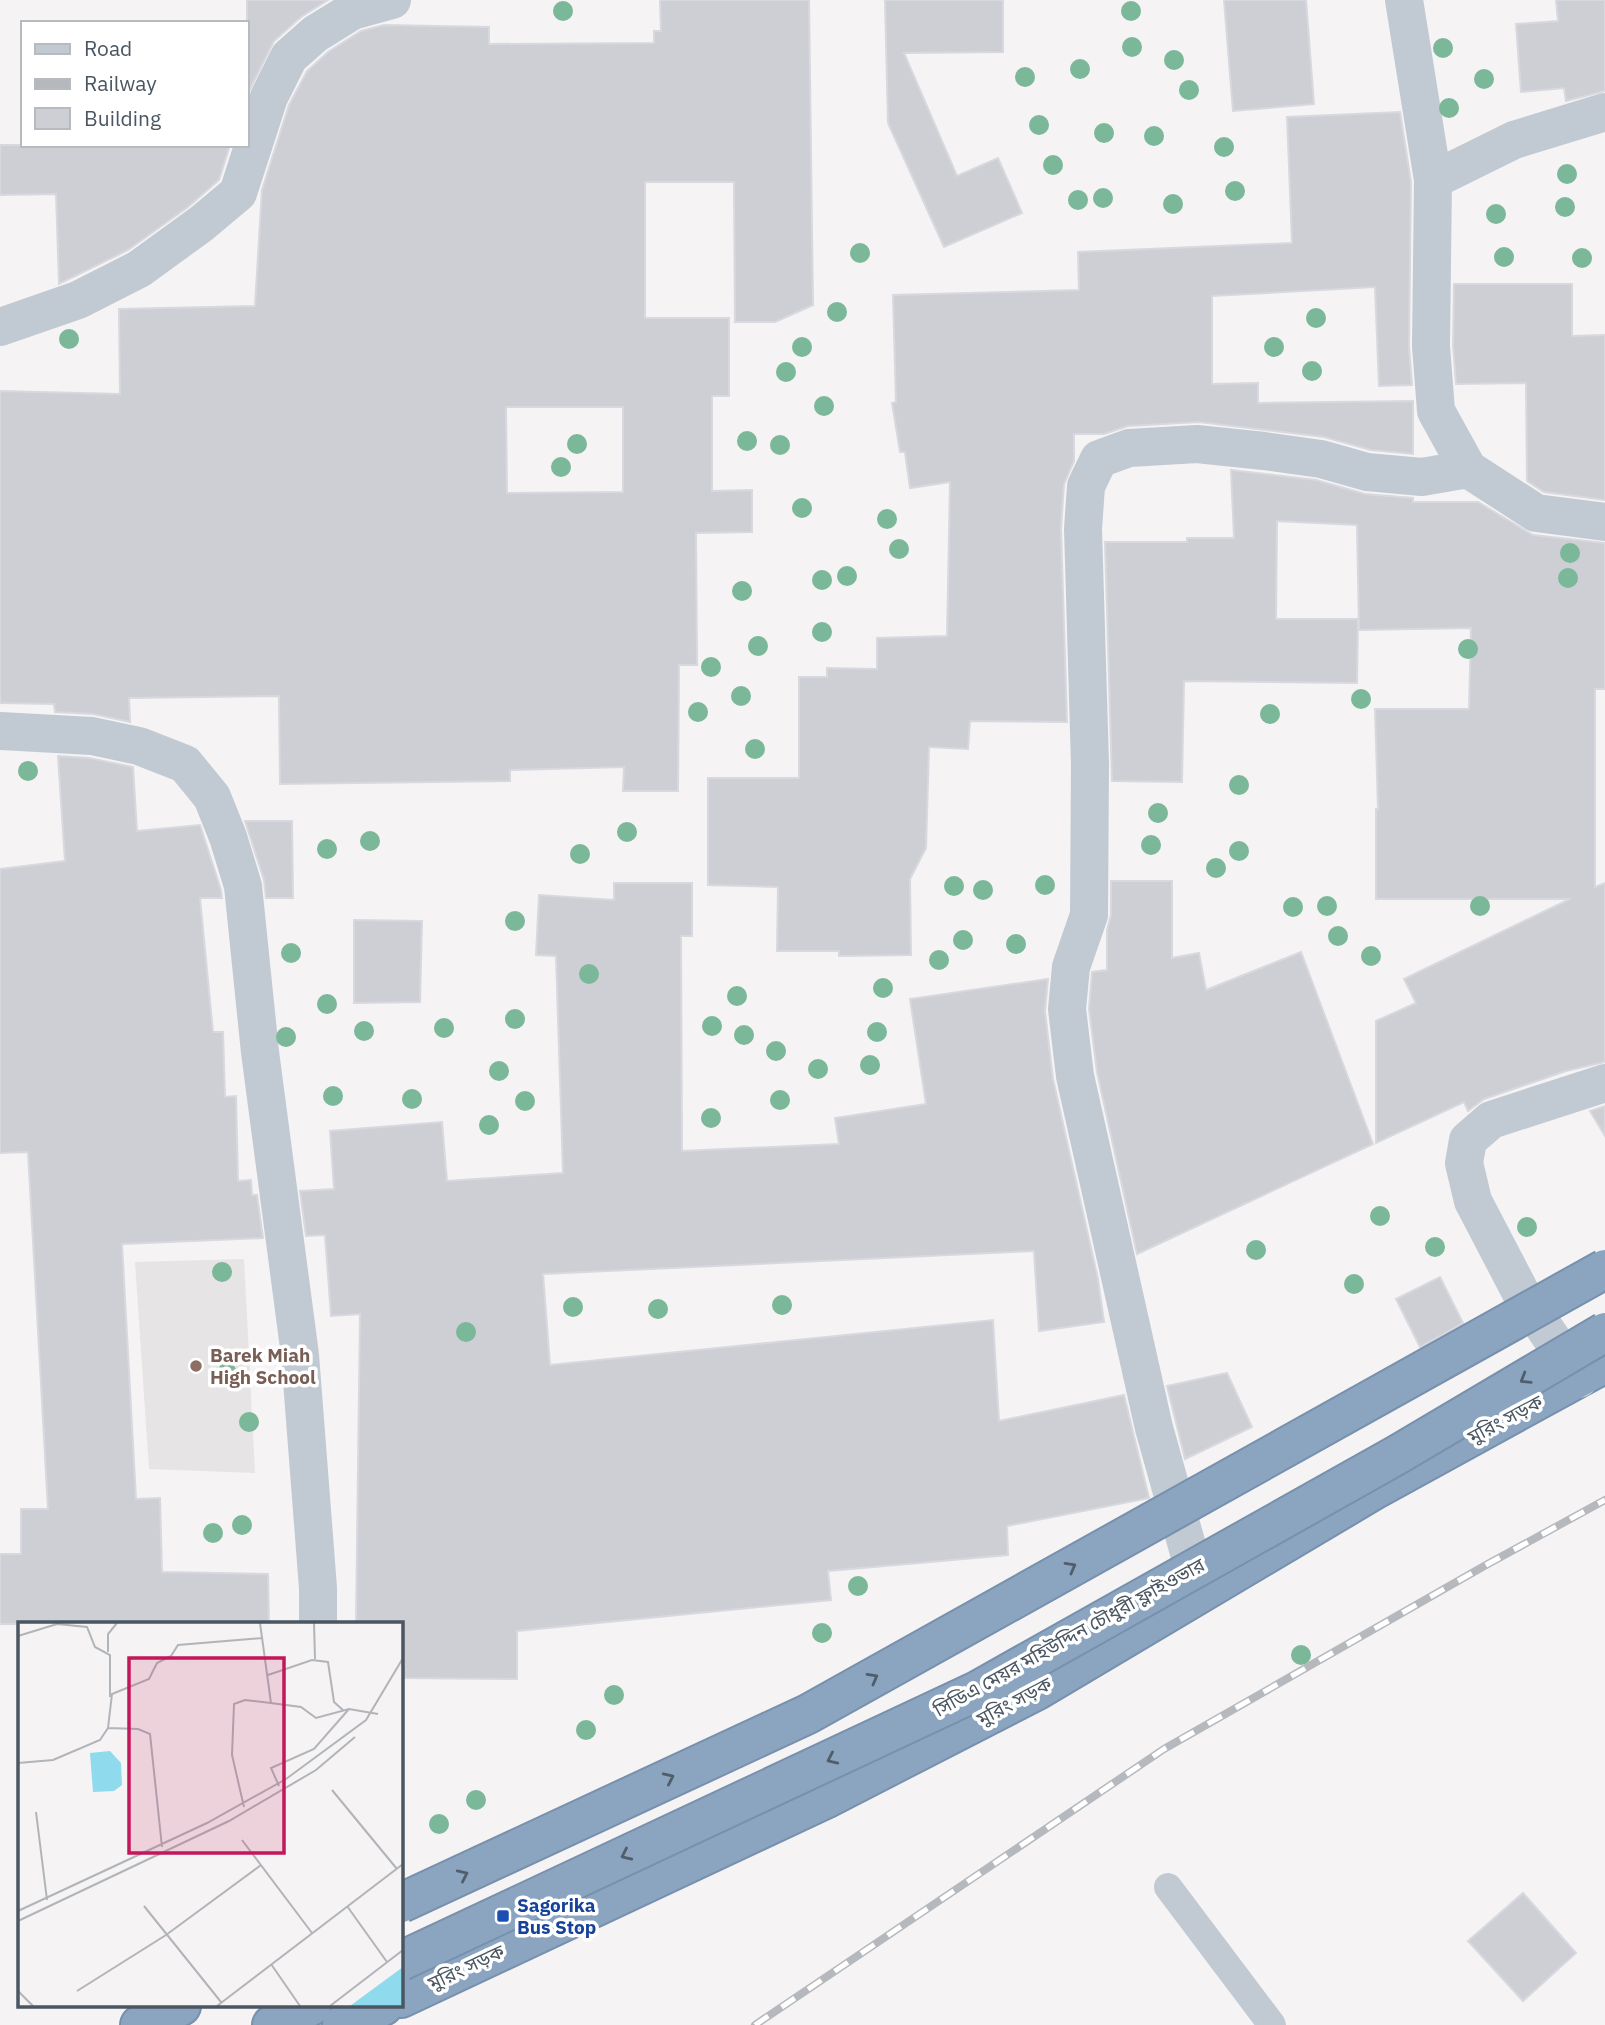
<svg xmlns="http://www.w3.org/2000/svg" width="1605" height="2025" viewBox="0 0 1605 2025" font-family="'IBM Plex Sans','Noto Sans Bengali',sans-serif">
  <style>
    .education { fill: #e6e4e5 }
    .building { fill: #cdcfd5; stroke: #d7d9de; stroke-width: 2; fill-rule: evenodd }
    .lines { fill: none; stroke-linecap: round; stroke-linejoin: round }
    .highway-casing { stroke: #7690ad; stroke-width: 42 }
    .lane { stroke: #c1cad2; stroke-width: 28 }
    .street { stroke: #c1cad2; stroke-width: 38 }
    .highway { stroke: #8ba5c1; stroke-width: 38 }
    .rail-casing { stroke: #b5b8bd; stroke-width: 8 }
    .rail { stroke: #fff; stroke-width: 5; stroke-dasharray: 16; stroke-linecap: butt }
    .highway-bridge-casing { stroke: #7690ad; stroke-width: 42; stroke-linecap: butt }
    .highway-bridge { stroke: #8ba5c1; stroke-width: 38 }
    .tree { fill: #7bb799 }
    .oneway { stroke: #505e6b }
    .education-dot { fill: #8d6e63; stroke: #fff; stroke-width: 2.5 }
    .transit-dot { fill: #1a4fb4; stroke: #fff; stroke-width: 2.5 }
    .labels { text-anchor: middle; stroke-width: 7; stroke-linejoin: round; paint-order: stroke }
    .education-label { font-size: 19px; font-weight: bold; fill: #785e54; stroke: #fff; text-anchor: start }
    .street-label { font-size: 19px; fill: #4a5661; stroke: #fff }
    .transit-label { font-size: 19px; font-weight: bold; fill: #164399; stroke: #fff; text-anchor: start }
    .inset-road { fill: none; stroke: #b1b4b9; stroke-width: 2 }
    .view { fill: #c2185b; fill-opacity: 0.15; stroke: #c2185b; stroke-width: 3.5 }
    .inset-edge { fill: none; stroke: #4a5661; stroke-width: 3.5 }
  </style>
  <rect width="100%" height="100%" fill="#f5f3f3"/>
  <path class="education" d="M244,1259l11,214 -106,-4 -14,-207z"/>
  <path class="building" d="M247,0h81l-27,17 -27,24 -27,54z
    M660,0h149l4,305 -38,17h-40l-1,-140h-89v136h84v78h-17v95l40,-1v42l-56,1 1,132h-18l-1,126h-55l1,-24 -114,3v11l-230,3 -1,-88 -150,2 1,24 -37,-8 -38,-2 -1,-8 -54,-1v-312l120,3 -1,-85 136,-3 7,-116 27,-85 18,-34 21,-19 33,-21 23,-6 105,2v17l165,-1v-12h7zM506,407h117v85l-116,1z
    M885,0h118v52l-99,1 53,123 41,-18 24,55 -78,34 -56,-124z
    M1224,0h82l8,104 -81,7z
    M1556,0h49v91l-39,10 -2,-13 -43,4 -5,-68 42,-3z
    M1400,112l11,70 -2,164 3,39 -33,1 -4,-99 -163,9v88l46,-1v20l155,-2v53l-42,-4 -47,-13 -125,-15 -71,4 -24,8h-30v27l-10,23 -3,44 6,194 -97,-1 -2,28 -39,-2 -3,101 -16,31 1,76 -72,1v-5h-62l1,-64 -70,-2v-107h91v-101h28v-9l50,1v-31l70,-2 3,-154 -40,6 -5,-36h-5l-8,-49 4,-1 -3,-107 186,-5 -1,-38 214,-9 -5,-126z
    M0,145h230l-11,35 -31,27 -60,43 -69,34 -3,-90 -56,1z
    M1454,284h118v52l33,-1v165l-61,-8 -17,-11 -1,-98 -70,1 -3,-39z
    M1231,470l85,10 49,14 48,4v4h65l55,33 72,8v146h-10v198l10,-4v179l-39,9 -82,28 -16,12 -4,-9 -88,41v-122l40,-18 -12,-24 166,-80h-194v-90h2l-3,-100h94l2,-81 -112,2 -2,-105 -80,-4 -1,98h82l-1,64 -173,-2 -2,101 -70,-1 -7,-239h82v-4h47z
    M58,756l31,2 44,9 4,64 63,-6 21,65 1,8h-22l13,134h10l2,65 11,-1 2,85 13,-1 1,15h5l6,43 -141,6 14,255 24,-1 2,74 106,2 1,50h-269v-70h21v-45h27l-20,-357 -28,1v-284l65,-8z
    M245,821h47l1,77h-27l-2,-18z
    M1111,881h61v77l27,-5 7,37 95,-38 72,192 -236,110 -40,-182 -8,-63 3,-37 15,-2v-40l4,-15z
    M614,883h78v53h-11l1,215 157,-7 -4,-26 91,-14 -16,-105 138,-20 -3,32 8,68 45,200 6,43 -65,9 -5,-80 -491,23 7,91 443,-45 6,101 125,-26 25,103 -142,28 1,29 -180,16 3,29 -314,31v48l-116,-1v-54h-45l4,-310 -29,2 -6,-81 -19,1 -6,-45 34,-2 -4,-58 112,-9 5,59 116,-8 -7,-217 -20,-1 3,-60 75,5z
    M354,920l68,1 -2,81 -66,1z
    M1605,1106v30l-15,-25z
    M1440,1277l23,46 -43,24 -24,-48z
    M1227,1373l25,54 -67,32 -18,-73z
    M1523,1893l53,60 -53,48 -55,-60z"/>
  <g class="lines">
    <defs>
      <path id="highway" d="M401,1998l424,-199 214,-110 338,-201 228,-125
        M140,2025l41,-19
        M272,2025l39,-19
        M342,2025l41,-19"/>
    </defs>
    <use href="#highway" class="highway-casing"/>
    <path class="lane" d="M1168,1887l104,138"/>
    <path class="street" d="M1404,0l29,180 -2,166 5,65 32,58 68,44 69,9
      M1433,180l81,-40 91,-28
      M0,327l78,-27 61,-31 62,-45 37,-31 31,-96 20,-40 26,-23 37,-23 40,-11
      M0,731l92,5 47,10 46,18 27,33 16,40 15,49 17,166 40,303 18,233v36
      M1579,1379l-58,-86 -48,-92 -9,-38 4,-23 23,-20 114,-37
      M1200,1592l-46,-164 -79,-352 -8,-67 4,-42 18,-52 1,-151 -7,-235 3,-43 13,-27 30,-11 68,-4 67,7 57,8 46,13 55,5 46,-8"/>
    <use href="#highway" class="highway"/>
    <defs>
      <path id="rail" d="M755,2025l409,-276 322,-184 119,-65"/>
    </defs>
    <use href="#rail" class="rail-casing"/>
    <use href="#rail" class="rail"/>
    <defs>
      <path id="highway-bridge" d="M401,1903l407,-189 797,-445
        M401,1961l576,-270 420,-236 208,-123"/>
    </defs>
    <use href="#highway-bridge" class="highway-bridge-casing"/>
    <use href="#highway-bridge" class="highway-bridge"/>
  </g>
  <g class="tree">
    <circle cx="563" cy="11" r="10"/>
    <circle cx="1131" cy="11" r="10"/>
    <circle cx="1132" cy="47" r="10"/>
    <circle cx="1443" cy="48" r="10"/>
    <circle cx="1174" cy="60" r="10"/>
    <circle cx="1080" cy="69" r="10"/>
    <circle cx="1025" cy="77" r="10"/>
    <circle cx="1484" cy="79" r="10"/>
    <circle cx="1189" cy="90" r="10"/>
    <circle cx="1449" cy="108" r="10"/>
    <circle cx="1039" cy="125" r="10"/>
    <circle cx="1104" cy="133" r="10"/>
    <circle cx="1154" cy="136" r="10"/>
    <circle cx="1224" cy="147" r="10"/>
    <circle cx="1053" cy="165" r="10"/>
    <circle cx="1567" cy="174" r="10"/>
    <circle cx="1235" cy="191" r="10"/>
    <circle cx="1103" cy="198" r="10"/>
    <circle cx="1078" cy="200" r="10"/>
    <circle cx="1173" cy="204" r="10"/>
    <circle cx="1565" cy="207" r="10"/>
    <circle cx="1496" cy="214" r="10"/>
    <circle cx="860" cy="253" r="10"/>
    <circle cx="1504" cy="257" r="10"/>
    <circle cx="1582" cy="258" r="10"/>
    <circle cx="837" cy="312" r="10"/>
    <circle cx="1316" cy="318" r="10"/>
    <circle cx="69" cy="339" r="10"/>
    <circle cx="802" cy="347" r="10"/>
    <circle cx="1274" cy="347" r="10"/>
    <circle cx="1312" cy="371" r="10"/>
    <circle cx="786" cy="372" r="10"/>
    <circle cx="824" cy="406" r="10"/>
    <circle cx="747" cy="441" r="10"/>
    <circle cx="577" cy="444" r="10"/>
    <circle cx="780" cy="445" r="10"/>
    <circle cx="561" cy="467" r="10"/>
    <circle cx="802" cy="508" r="10"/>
    <circle cx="887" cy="519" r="10"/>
    <circle cx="899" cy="549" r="10"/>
    <circle cx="1570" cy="553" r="10"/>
    <circle cx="847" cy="576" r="10"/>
    <circle cx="1568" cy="578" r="10"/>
    <circle cx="822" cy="580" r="10"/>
    <circle cx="742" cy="591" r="10"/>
    <circle cx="822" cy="632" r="10"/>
    <circle cx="758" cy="646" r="10"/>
    <circle cx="1468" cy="649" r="10"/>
    <circle cx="711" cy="667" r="10"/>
    <circle cx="741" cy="696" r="10"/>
    <circle cx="1361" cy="699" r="10"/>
    <circle cx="698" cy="712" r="10"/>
    <circle cx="1270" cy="714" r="10"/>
    <circle cx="755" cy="749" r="10"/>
    <circle cx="28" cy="771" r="10"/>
    <circle cx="1239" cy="785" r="10"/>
    <circle cx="1158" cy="813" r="10"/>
    <circle cx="627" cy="832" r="10"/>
    <circle cx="370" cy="841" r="10"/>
    <circle cx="1151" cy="845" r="10"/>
    <circle cx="327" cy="849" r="10"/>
    <circle cx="1239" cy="851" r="10"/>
    <circle cx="580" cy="854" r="10"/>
    <circle cx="1216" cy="868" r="10"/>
    <circle cx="1045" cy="885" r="10"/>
    <circle cx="954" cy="886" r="10"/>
    <circle cx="983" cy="890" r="10"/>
    <circle cx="1327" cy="906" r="10"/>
    <circle cx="1480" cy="906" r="10"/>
    <circle cx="1293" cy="907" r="10"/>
    <circle cx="515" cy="921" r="10"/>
    <circle cx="1338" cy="936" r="10"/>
    <circle cx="963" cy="940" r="10"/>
    <circle cx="1016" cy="944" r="10"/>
    <circle cx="291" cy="953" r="10"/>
    <circle cx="1371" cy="956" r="10"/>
    <circle cx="939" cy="960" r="10"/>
    <circle cx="589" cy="974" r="10"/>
    <circle cx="883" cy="988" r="10"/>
    <circle cx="737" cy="996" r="10"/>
    <circle cx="327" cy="1004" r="10"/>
    <circle cx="515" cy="1019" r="10"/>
    <circle cx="712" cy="1026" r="10"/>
    <circle cx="444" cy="1028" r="10"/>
    <circle cx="364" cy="1031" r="10"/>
    <circle cx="877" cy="1032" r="10"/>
    <circle cx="744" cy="1035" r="10"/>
    <circle cx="286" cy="1037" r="10"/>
    <circle cx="776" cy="1051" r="10"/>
    <circle cx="870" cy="1065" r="10"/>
    <circle cx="818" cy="1069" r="10"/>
    <circle cx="499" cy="1071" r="10"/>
    <circle cx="333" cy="1096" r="10"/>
    <circle cx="412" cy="1099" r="10"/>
    <circle cx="780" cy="1100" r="10"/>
    <circle cx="525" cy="1101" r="10"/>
    <circle cx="711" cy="1118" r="10"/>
    <circle cx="489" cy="1125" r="10"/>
    <circle cx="1380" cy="1216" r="10"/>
    <circle cx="1527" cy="1227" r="10"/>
    <circle cx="1435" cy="1247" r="10"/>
    <circle cx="1256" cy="1250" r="10"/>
    <circle cx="222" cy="1272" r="10"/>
    <circle cx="1354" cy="1284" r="10"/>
    <circle cx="782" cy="1305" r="10"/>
    <circle cx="573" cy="1307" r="10"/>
    <circle cx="658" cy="1309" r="10"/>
    <circle cx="466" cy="1332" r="10"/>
    <circle cx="227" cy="1373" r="10"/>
    <circle cx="249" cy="1422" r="10"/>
    <circle cx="242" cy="1525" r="10"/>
    <circle cx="213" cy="1533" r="10"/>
    <circle cx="858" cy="1586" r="10"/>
    <circle cx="822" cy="1633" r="10"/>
    <circle cx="1301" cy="1655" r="10"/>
    <circle cx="614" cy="1695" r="10"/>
    <circle cx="586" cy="1730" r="10"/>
    <circle cx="476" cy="1800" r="10"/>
    <circle cx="439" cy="1824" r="10"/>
  </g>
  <defs><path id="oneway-chevron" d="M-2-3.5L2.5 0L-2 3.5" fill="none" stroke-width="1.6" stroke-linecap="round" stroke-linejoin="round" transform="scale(1.75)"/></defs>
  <g class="oneway">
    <use href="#oneway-chevron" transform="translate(1525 1379) rotate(149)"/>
    <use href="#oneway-chevron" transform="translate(1071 1567) rotate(-29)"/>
    <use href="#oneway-chevron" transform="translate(873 1678) rotate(-29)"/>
    <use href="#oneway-chevron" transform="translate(832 1759) rotate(155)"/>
    <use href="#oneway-chevron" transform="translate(669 1778) rotate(-25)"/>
    <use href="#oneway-chevron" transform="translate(626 1855) rotate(155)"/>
    <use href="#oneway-chevron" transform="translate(463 1875) rotate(-25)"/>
  </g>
  <circle class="education-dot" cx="196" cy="1366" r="7"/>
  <rect class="transit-dot" x="496" y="1909" width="14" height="14" rx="3.5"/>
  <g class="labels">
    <g class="education-label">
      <text x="210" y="1362">Barek Miah<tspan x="210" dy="22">High School</tspan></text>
    </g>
    <g class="street-label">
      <text transform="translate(1505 1419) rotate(-28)" y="7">মুরিং সড়ক</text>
      <text transform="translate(1069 1637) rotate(-29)" y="7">সিডিএ মেয়র মহিউদ্দিন চৌধুরী ফ্লাইওভার</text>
      <text transform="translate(1014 1701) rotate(-28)" y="7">মুরিং সড়ক</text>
      <text transform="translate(466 1967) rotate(-25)" y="7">মুরিং সড়ক</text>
    </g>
    <g class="transit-label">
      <text x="517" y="1912">Sagorika<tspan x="517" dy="22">Bus Stop</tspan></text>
    </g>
  </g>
  <g transform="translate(18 1622)">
    <rect width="385" height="385" fill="#f5f3f3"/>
    <path d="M92,129l11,12 1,22 -8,6 -21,1 -3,-39zM385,345v39h-53l8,-6z" fill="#90daee"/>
    <path class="inset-road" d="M242,1l11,80 30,4 15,11 33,-9 29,5M296,1l1,36M0,14l39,-12 30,3 8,20 15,8v42M90,30v-18l9,-11M250,53l44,-15 16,2 6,40 10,9M90,106l30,1 12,5 12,113M0,141l35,-3 47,-20 8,-12 4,-34 37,-15 8,-16 14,-7 7,-11 84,-7M261,164l-8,-18 43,-19 35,-40M314,168l65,79M226,185l-12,-52 2,-51 11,-4 26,3M18,190l11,88M224,218l70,93M126,284l77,96M329,284l40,56M0,289l189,-88 79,-44 80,-59 37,-62M0,299l211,-100 87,-51 39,-33M253,342l29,42M0,369l15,15M59,369l89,-56 95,-70M199,384l186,-142M312,384l73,-56"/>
    <path class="view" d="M111,36h155v195h-155z"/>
    <rect width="385" height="385" class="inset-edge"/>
  </g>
  <rect x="21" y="21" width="228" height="126" fill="#ffffff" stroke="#b7bbc0" stroke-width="2"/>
  <rect x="35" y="44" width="35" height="10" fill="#c1cad2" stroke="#b7bbc0" stroke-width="2"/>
  <text x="84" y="56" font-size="21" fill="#4a5661">Road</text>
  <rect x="35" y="79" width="35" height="10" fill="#b5b8bd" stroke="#b7bbc0" stroke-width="2"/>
  <text x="84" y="91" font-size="21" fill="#4a5661">Railway</text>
  <rect x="35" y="108" width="35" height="21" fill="#cdcfd5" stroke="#b7bbc0" stroke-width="2"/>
  <text x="84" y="126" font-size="21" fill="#4a5661">Building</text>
</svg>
